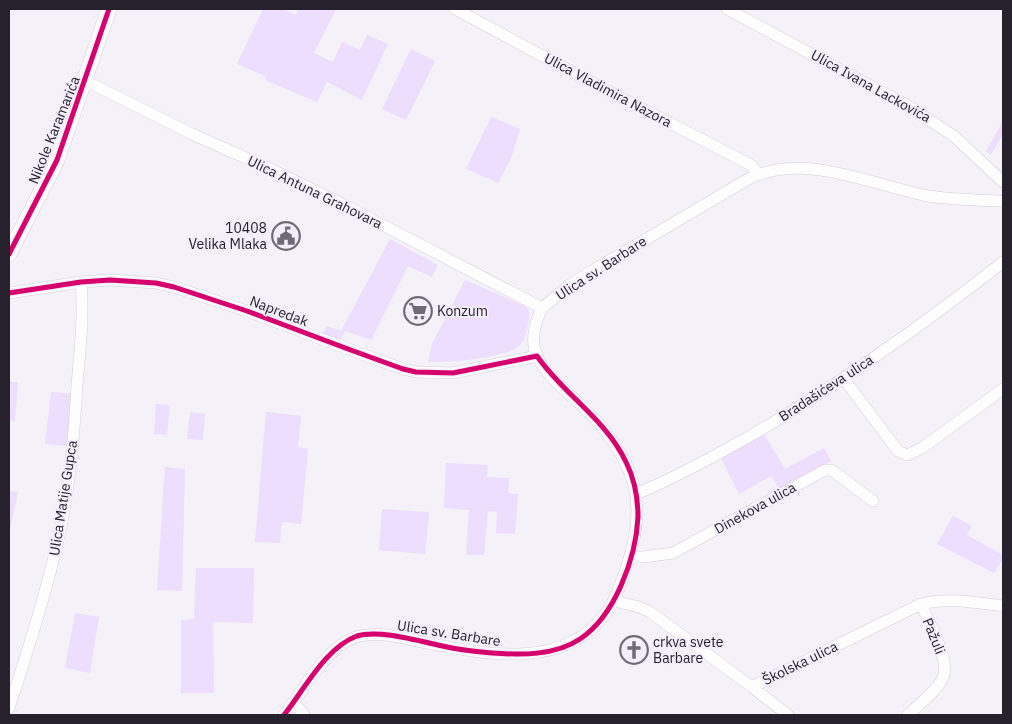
<svg xmlns="http://www.w3.org/2000/svg" width="1012" height="724" viewBox="0 0 1012 724" font-family="'IBM Plex Sans',sans-serif">
  <style>
    .green { fill: #ecdefc }
    .lines { fill: none; stroke-linecap: round; stroke-linejoin: round }
    .minor-casing { stroke: #d2ced8; stroke-width: 12 }
    .major-casing { stroke: #d2ced8; stroke-width: 16 }
    .minor { stroke: #fdfdfe; stroke-width: 11 }
    .major { stroke: #fdfdfe; stroke-width: 15 }
    .cycleway-casing { stroke: #f4eefb; stroke-width: 8 }
    .cycleway { stroke: #d6006c; stroke-width: 5 }
    .labels { text-anchor: middle; stroke-width: 4; stroke-linejoin: round; paint-order: stroke }
    .street-label { font-size: 14px; fill: #27212d; stroke: #f4eefb }
    .poi-label { font-size: 14px; fill: #27212d; stroke: #f4eefb; text-anchor: start }
  </style>
  <rect width="100%" height="100%" fill="#f4f1f8"/>
  <path class="green" d="M263,9h21l12,6 3,-6h37l-22,44 19,9 9,-20 18,8 7,-15 21,9 -26,56 -35,-18 -10,20 -52,-22 2,-3 -30,-13z
    M411,49l24,12 -29,59 -24,-11z
    M491,117l29,12 -8,27 -14,27 -32,-14z
    M1003,121v13l-12,21 -5,-4z
    M390,239l48,26 -6,12 -24,-11 -37,74 -26,-9 -5,10 -18,-7 4,-8 15,5z
    M465,280l60,26c6,6 5,10 3,18 -1,6 -4,16 -8,21 -12,13 -75,18 -92,17l4,-18z
    M9,382h9l-3,39 -6,-1z
    M51,392l25,2 -6,52 -25,-2z
    M156,404l14,1 -3,30 -13,-1z
    M190,412l15,2 -2,26 -16,-1z
    M266,412l35,4 -3,31 10,2 -7,75 -19,-2 -2,21 -25,-1z
    M764,434l21,35 39,-21 7,13 -52,28 -8,-13 -32,18 -18,-36z
    M446,463l42,2 -1,12 22,1 -1,15 10,1 -3,40 -19,-1 1,-21 -9,-1 -4,44h-18l3,-45 -25,-2z
    M165,467l20,2 -3,122 -25,-1z
    M9,491l9,1 -9,44z
    M382,509l47,3 -4,42 -46,-4z
    M953,516l19,10 -5,9 36,20v4l-9,14 -57,-29z
    M196,568h58l-1,55 -40,-1 1,71h-33v-73l13,-1z
    M75,613l24,4 -9,56 -25,-5z"/>
  <g class="lines">
    <defs>
      <path id="minor" d="M455,9l130,70 166,86 7,9
        M727,9l183,98 45,30 48,45
        M86,81l106,53 72,32 84,41 194,101
        M9,293l72,-11 29,-2 46,3 18,4 73,24 101,38 55,20 13,3 37,1 84,-17
        M844,379l54,72 9,4 15,-7 81,-59
        M636,494c39,-16 77,-37 114,-58 89,-51 173,-111 253,-174
        M630,557h13l30,-4 152,-83h6l6,4 36,27
        M614,601l25,6 11,5 102,75 169,-83c27,-7 55,-1 82,2
        M752,687l36,28
        M294,703l10,12
        M9,708c19,-57 37,-114 50,-172 11,-49 15,-101 18,-151 3,-35 7,-69 4,-103
        M284,715c18,-23 37,-59 63,-74 20,-12 49,-5 70,0 62,12 146,32 189,-28 10,-14 15,-29 20,-45 22,-61 11,-104 -33,-151 -18,-20 -45,-37 -56,-61 -7,-15 -2,-34 5,-48l28,-23 22,-14 158,-93c55,-25 118,5 173,17 26,5 53,5 80,6
        M908,715c11,-11 28,-23 35,-37 8,-16 -15,-58 -22,-74"/>
      <path id="major" d="M9,254l48,-94 52,-151"/>
    </defs>
    <use href="#minor" class="minor-casing"/>
    <use href="#major" class="major-casing"/>
    <use href="#minor" class="minor"/>
    <use href="#major" class="major"/>
    <defs>
      <path id="cycleway" d="M9,254l48,-94 52,-151
        M9,293l72,-11 29,-2 46,3 18,4 73,24 101,38 55,20 13,3 37,1 84,-17c26,38 69,63 89,106 8,16 12,37 12,55 -2,41 -23,99 -58,122 -25,17 -60,16 -88,14 -12,-1 -23,-2 -34,-4 -27,-4 -76,-21 -101,-13 -31,11 -53,54 -73,79"/>
    </defs>
    <use href="#cycleway" class="cycleway-casing"/>
    <use href="#cycleway" class="cycleway"/>
  </g>
  <defs>
    <symbol id="civic-ring" viewBox="-11 -11 22 22"><circle r="9.5" fill="#f4eefb" stroke="#6f6a74" stroke-width="1.5"/><path d="M-.6-6.5H3V-4.5H.6V-3L4-1V1h2V6H-6V1h2V-1L-.6-3ZM-1.2 2.5V6h2.4V2.5Z" fill="#6f6a74"/></symbol>
    <symbol id="supermarket-ring" viewBox="-11 -11 22 22"><circle r="9.5" fill="#f4eefb" stroke="#6f6a74" stroke-width="1.5"/><path d="M-6-5.5h2.5l.6 2H6L4.5 2H-2.5L-4.4-4H-6ZM-1.5 3.2a1.3 1.3 0 1 0 .1 0ZM3 3.2a1.3 1.3 0 1 0 .1 0Z" fill="#6f6a74"/></symbol>
    <symbol id="church-ring" viewBox="-11 -11 22 22"><circle r="9.5" fill="#f4eefb" stroke="#6f6a74" stroke-width="1.5"/><path d="M-1.2-6h2.4v3.5h3.3v2.4h-3.3V6h-2.4V-.1h-3.3v-2.4h3.3Z" fill="#6f6a74"/></symbol>
  </defs>
  <g fill-rule="evenodd">
    <use href="#civic-ring" x="270" y="220" width="32" height="32"/>
    <use href="#supermarket-ring" x="402" y="295" width="32" height="32"/>
    <use href="#church-ring" x="618" y="634" width="32" height="32"/>
  </g>
  <g class="labels">
    <g class="street-label">
      <text transform="translate(871 86) rotate(29)" y="5">Ulica Ivana Lackovića</text>
      <text transform="translate(608 90) rotate(28)" y="5">Ulica Vladimira Nazora</text>
      <text transform="translate(54 130) rotate(-68)" y="5">Nikole Karamarića</text>
      <text transform="translate(315 192) rotate(26)" y="5">Ulica Antuna Grahovara</text>
      <text transform="translate(601 268) rotate(-33)" y="5">Ulica sv. Barbare</text>
      <text transform="translate(279 311) rotate(21)" y="5">Napredak</text>
      <text transform="translate(826 388) rotate(-33)" y="5">Bradašićeva ulica</text>
      <text transform="translate(63 498) rotate(-81)" y="5">Ulica Matije Gupca</text>
      <text transform="translate(755 508) rotate(-29)" y="5">Dinekova ulica</text>
      <text transform="translate(449 633) rotate(9)" y="5">Ulica sv. Barbare</text>
      <text transform="translate(934 636) rotate(68)" y="5">Pažuli</text>
      <text transform="translate(800 663) rotate(-26)" y="5">Školska ulica</text>
    </g>
    <g class="poi-label">
      <text x="267" y="233" text-anchor="end">10408<tspan x="267" dy="16">Velika Mlaka</tspan></text>
      <text x="437" y="316">Konzum</text>
      <text x="653" y="647">crkva svete<tspan x="653" dy="16">Barbare</tspan></text>
    </g>
  </g>
  <rect width="1012" height="724" fill="none" stroke="#27212d" stroke-width="20"/>
</svg>
